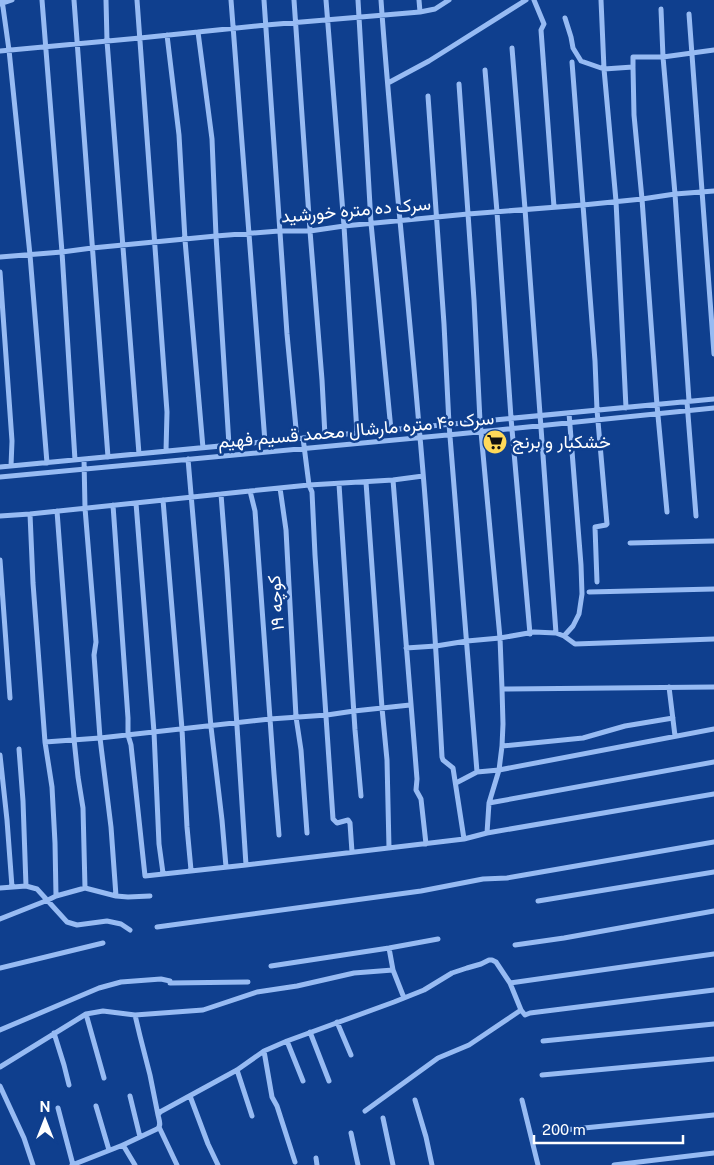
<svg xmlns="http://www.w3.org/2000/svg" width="714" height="1165" viewBox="0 0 714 1165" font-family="'Public Sans',Vazirmatn,sans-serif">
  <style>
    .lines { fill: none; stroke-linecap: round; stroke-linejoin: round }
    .minor { stroke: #97bbf3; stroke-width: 5 }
    .labels { text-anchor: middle; stroke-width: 5; stroke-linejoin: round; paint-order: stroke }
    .street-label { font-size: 18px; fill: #fff; stroke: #0f3f8e }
    .poi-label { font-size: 18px; fill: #fff; stroke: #0f3f8e; text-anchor: start }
  </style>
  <rect width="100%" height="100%" fill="#0f3f8e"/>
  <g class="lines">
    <path class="minor" d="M2,0l7,50 21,205 17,208
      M42,0l20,252 13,208
      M74,0l34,457
      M106,0l1,41 32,413
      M137,0l30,412 -1,39
      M231,0l34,442
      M264,0l23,334 10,105
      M294,0l16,231 12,149 3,56
      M326,0l18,226 13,207
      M358,0l13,223 20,207
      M381,0c10,142 26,284 38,426 10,110 17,220 23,331l1,3 10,8 11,71
      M534,0l10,24 -3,6 13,177
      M601,0l3,69 12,132 10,207
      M0,4l12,-4
      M661,9l2,48 12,137 14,207
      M420,12l15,-3 14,-9
      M689,14l25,340
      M565,18l6,19 2,11 8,13 23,8 29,-2v-10h30l51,-7
      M198,32l14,107 4,97 13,209
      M167,35l12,100 6,105 18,208
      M512,48l13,161 31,424
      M0,51l140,-13 126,-13 154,-13 -1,-12
      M572,62l23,299 2,49 10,114 -1,1 -11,2 2,55
      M633,67l1,48 8,84 15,206 10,107
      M485,70l12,142 14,206 19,216
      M388,83l41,-22 97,-61
      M459,84l15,216 6,121 20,217 2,51 1,35 -1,22 -3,24 -10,33 -2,30
      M428,96l16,228 5,100 28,348
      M0,257l62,-5 30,-4 124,-12 63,-5h31l34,-5 124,-12 115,-9 59,-6 33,-5 39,-3
      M0,272l12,169 -1,25
      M687,402l9,114
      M303,438l6,47 3,7 3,63 18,264 4,4 11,-3 2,3 2,29
      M84,459l1,49 11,134 -2,13 6,83 11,89 5,69
      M188,459l23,268 11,93 4,47
      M0,467l714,-68
      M0,477l458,-43 256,-26
      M393,480l24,299 -1,11 5,9 5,45
      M366,482l16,226 5,52 2,88
      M339,484l16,246 6,66
      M280,488l6,42 10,187 5,33 6,83
      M250,491l5,20 19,263 5,61
      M221,494l6,78 19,293
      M163,500l19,229 5,98 4,43
      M136,503l18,229 5,112 4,29
      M113,505l15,213v17l3,10 14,131 101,-11 218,-26 23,-6 227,-39
      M57,511l17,228 4,38 5,31 2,80
      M30,514l3,69 12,159 7,45 3,56 1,53
      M0,516l30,-2 220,-23 59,-6 84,-5 30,-4
      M630,543l84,-2
      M0,560l10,138
      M589,592l125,-3
      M564,636l9,-10 6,-12 3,-20 -1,-29 -12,-152
      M406,648l30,-2 31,-5 33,-3 34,-6 22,1 8,3 11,8 139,-5
      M669,687l6,49
      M502,689l212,-2
      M45,742l55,-4 170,-19 57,-4 27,-4 56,-6
      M502,746l81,-8 42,-12 48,-8
      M19,749l4,52 3,85
      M0,755l7,65 5,67
      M456,783l21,-11 22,-2 215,-41
      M489,803l225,-41
      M0,888l26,-2 11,3 30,33 10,3 30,-4 14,3 9,6
      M538,901l176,-29
      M0,919l48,-19 8,-4 29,-8 31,8 12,1 22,-1
      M157,927l264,-36 62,-12 24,-1 17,-3 190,-33
      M515,945l49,-7 150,-27
      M389,948l4,22
      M271,966l118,-18 49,-9
      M0,968l103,-25
      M510,983l204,-29
      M86,1014l18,64
      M135,1015l5,21 10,39 8,40
      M337,1022l14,33
      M0,1030l99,-42 22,-6 40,-3 9,2v2l78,-1
      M310,1032l19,49
      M54,1033l10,32 5,20
      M287,1041l16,40
      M543,1041l171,-17
      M264,1051l8,46 5,9 18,56
      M0,1067l86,-53 17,-3 32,4 68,-5 54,-18 40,-6 57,-13 39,-3 11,28
      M237,1070l15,46
      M542,1075l172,-16
      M0,1086l24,52 9,27
      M130,1096l10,41
      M190,1096l18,48 10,21
      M415,1100l11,37 6,28
      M522,1100l16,65
      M96,1106l13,44
      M58,1108l15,57
      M365,1111l73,-53 31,-13 52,-35
      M383,1118l10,47
      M159,1127l18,38
      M544,1132l170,-17
      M351,1133l7,32
      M123,1145l12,20
      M316,1158l1,7
      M72,1165l51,-20 34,-16c5,-3 2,-9 1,-14l2,-3 77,-42 27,-19 23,-10 107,-39 30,-12 28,-17 15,-5 14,-4 8,-4h3l4,2 14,21 11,27 4,5 5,-2 184,-23
      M614,1165l100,-12"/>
  </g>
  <defs>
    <symbol id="supermarket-disc" viewBox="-11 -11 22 22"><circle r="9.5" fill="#ffd959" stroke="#0f3f8e"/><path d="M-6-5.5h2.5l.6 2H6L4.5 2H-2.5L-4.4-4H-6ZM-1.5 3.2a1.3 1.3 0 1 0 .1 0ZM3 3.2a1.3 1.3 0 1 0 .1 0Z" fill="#111"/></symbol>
  </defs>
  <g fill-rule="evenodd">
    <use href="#supermarket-disc" x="481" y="428" width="28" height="28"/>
  </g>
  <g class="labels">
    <g class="street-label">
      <text transform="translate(356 210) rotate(-5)" y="6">سرک ده متره خورشید</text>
      <text transform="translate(356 430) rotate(-5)" y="6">سرک ۴۰ متره مارشال محمد قسیم فهیم</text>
      <text transform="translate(276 603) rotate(-94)" y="6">کوچه ۱۹</text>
    </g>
    <g class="poi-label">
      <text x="512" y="448">خشکبار و برنج</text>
    </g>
  </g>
  <g transform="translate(45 1120)" stroke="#0f3f8e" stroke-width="4" paint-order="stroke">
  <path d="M0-4L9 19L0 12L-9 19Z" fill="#ffffff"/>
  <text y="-8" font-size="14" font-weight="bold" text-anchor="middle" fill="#ffffff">N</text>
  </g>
  <path d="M534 1135v8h149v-8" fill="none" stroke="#ffffff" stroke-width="2.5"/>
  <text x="542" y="1135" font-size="15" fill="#ffffff" stroke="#0f3f8e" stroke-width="4" paint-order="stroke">200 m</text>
</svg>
